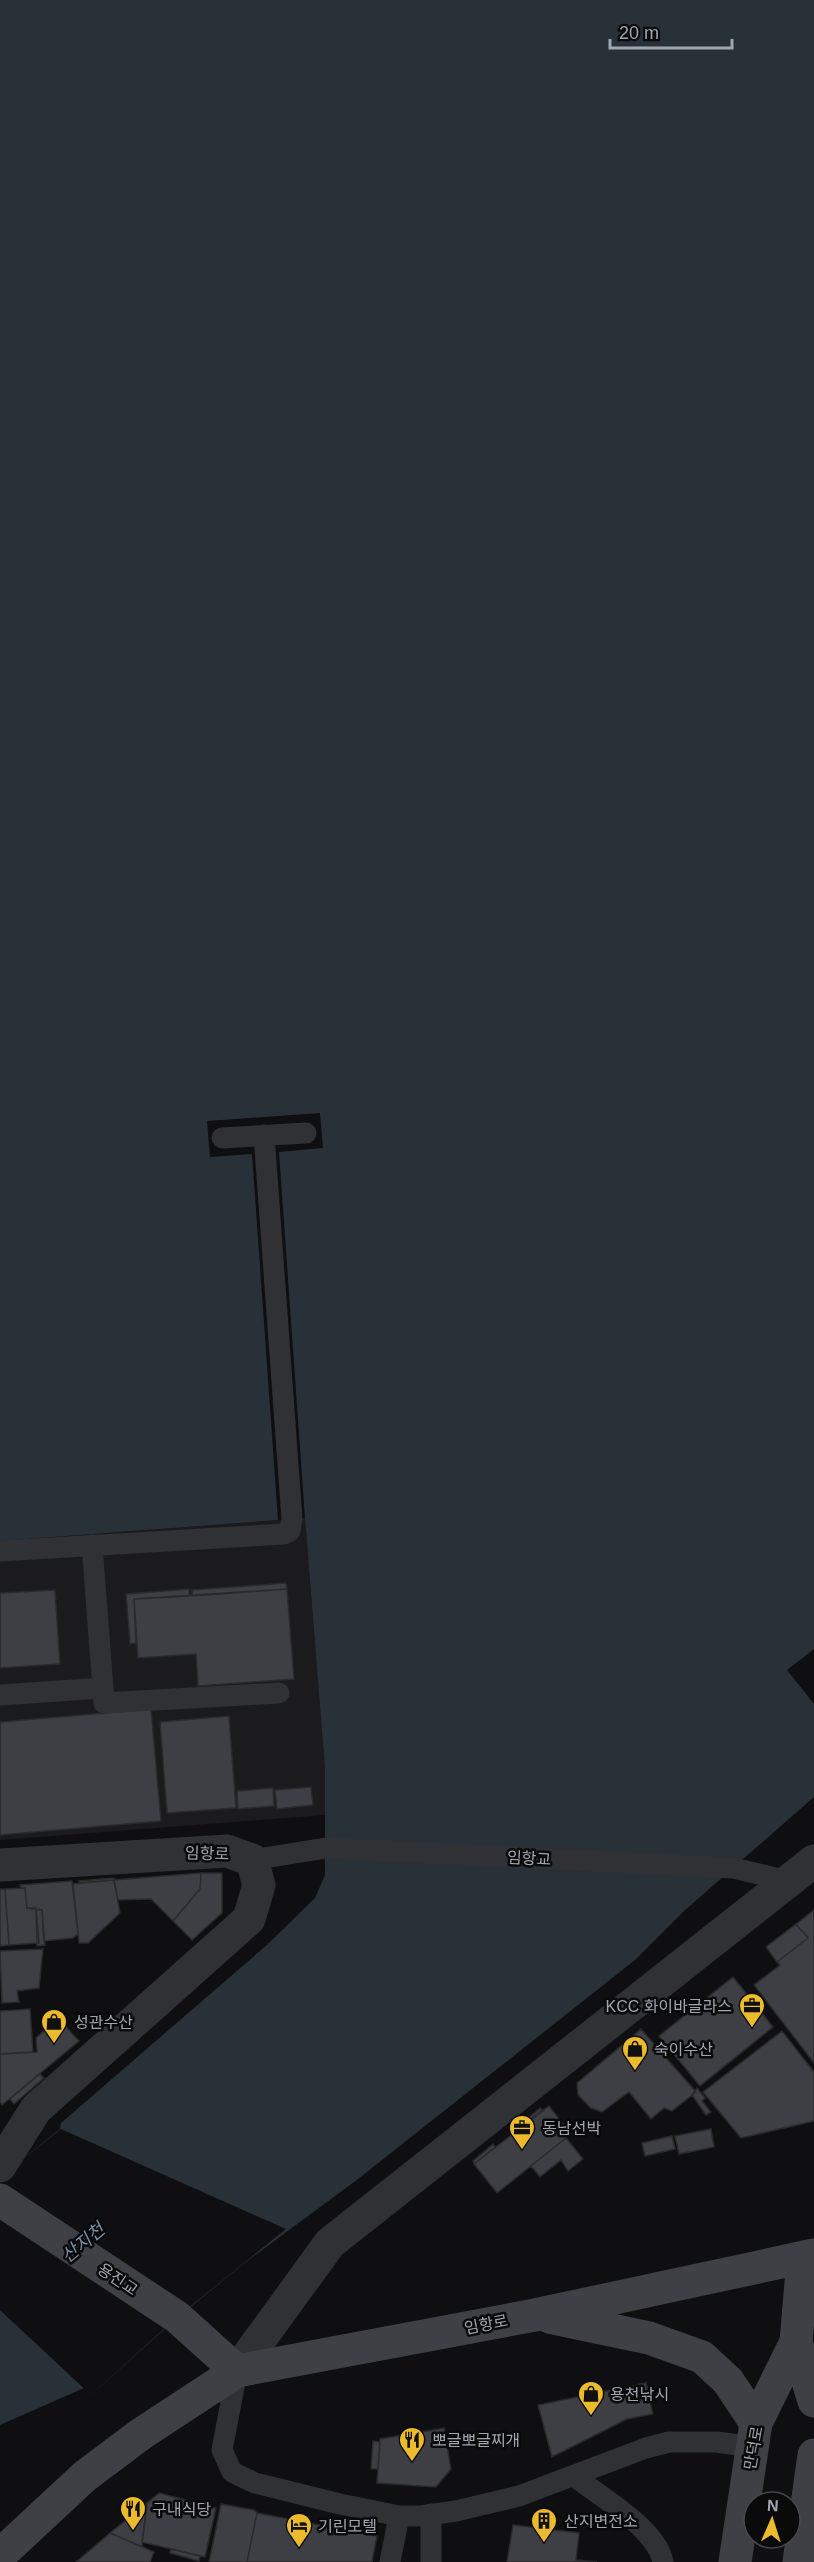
<svg xmlns="http://www.w3.org/2000/svg" width="814" height="2562" viewBox="0 0 814 2562" font-family="Helvetica,'Noto Sans KR',sans-serif">
  <style>
    .built { fill: #1b1b1d }
    .water { fill: #293138 }
    .pier { fill: #0f0f11 }
    .building { fill: #3e3f44; stroke: #2a292c; stroke-width: 1.5 }
    .lines { fill: none; stroke-linecap: round; stroke-linejoin: round }
    .lane { stroke: #303135; stroke-width: 21 }
    .street { stroke: #303135; stroke-width: 33 }
    .secondary { stroke: #3e4045; stroke-width: 33 }
    .labels { text-anchor: middle; stroke-width: 5; stroke-linejoin: round; paint-order: stroke }
    .street-label { font-size: 16px; fill: #a1a4b1; stroke: #0a0a0b }
    .poi-label { font-size: 16px; fill: #a1a4b1; stroke: #0a0a0b; text-anchor: start }
    .water-label { font-size: 18px; font-style: italic; fill: #788fac; stroke: #0a0a0b }
  </style>
  <rect width="100%" height="100%" fill="#0f0f11"/>
  <path class="built" d="M305,1518l20,251 1,46 -326,25v-299z"/>
  <path class="water" d="M0,0h814v1649l-27,21 27,34v93l-130,114 -49,49 -277,219 -116,86 -65,53 -86,77 -7,-7 -84,37v-248l60,-48 1,-6 207,-179 47,-46 10,-23v-106l-20,-251 -305,23z"/>
  <path class="pier" d="M320,1113l3,35 -44,4 26,366 -27,2 -26,-366 -42,3 -3,-36z
    M61,2129l225,100 -109,88 -86,78 -91,-85v-133z"/>
  <path class="building" d="M286,1583l1,6 -95,7v-6z
    M189,1589v7l-55,3 2,44 -6,1 -4,-50z
    M287,1589l7,90 -96,7 -2,-32 -58,4 -4,-59z
    M55,1590l5,74 -60,4v-75z
    M151,1709l10,112 -161,14v-113z
    M229,1716l7,92 -69,5 -7,-91z
    M311,1787l2,18 -36,4 -2,-19z
    M273,1788l1,18 -36,3 -1,-18z
    M201,1873l-1,16 -27,32 -22,-22 -33,1 -4,-20z
    M201,1873h21v40l-30,27 -19,-19 27,-32z
    M114,1878v2l-35,3v-2z
    M114,1880l6,33 -32,30h-9l-6,-59z
    M72,1881l6,53 -5,4 -29,3 -2,-31 -15,-2 -2,-20h-4l-1,-3z
    M25,1888l2,20h9l3,35 -30,2 -4,-56z
    M0,1889h5l4,56 -9,1z
    M36,1910h6l3,35 -8,1z
    M814,1910v153l-60,-78 26,-20 -3,-3 31,-24 -12,-14z
    M796,1924l12,14 -31,24 -11,-15z
    M43,1949l-4,39 -22,3 2,11 -17,1 -2,-52z
    M733,1977l40,50 -73,59 -41,-50z
    M30,2009l3,43 -33,2v-43z
    M58,2018l21,23 -77,64 -2,-3v-48l37,-2 -1,-14z
    M641,2029l55,63 -24,19 -8,-3 -13,11 -22,-27 -27,20 -11,-4 -13,-13 -1,-12z
    M782,2031l32,41v49l-73,17 -38,-46z
    M40,2074l4,4 -30,26 -4,-5z
    M697,2088l8,10 -3,3 9,11 -5,3 -14,-20z
    M549,2106l22,28 -74,59 -23,-29z
    M540,2108l2,2 -15,12 -1,-2z
    M711,2129l3,18 -35,7 -4,-18z
    M672,2136l3,13 -30,7 -3,-13z
    M566,2138l17,21 -15,12 -7,-11 -21,17 -9,-11z
    M493,2144l2,3 -21,17 -1,-3z
    M646,2383l7,31 -26,5 -75,38 -14,-52z
    M444,2428l7,41 -15,18 -59,-4 3,-44z
    M373,2441l7,1 -2,27h-7z
    M159,2493l57,15 -11,49 -63,-15 5,-39z
    M147,2503l-5,44 -32,-14z
    M221,2504l33,6 3,3 -10,49h-38z
    M257,2513l120,23 -5,26h-125z
    M513,2525l66,8 -3,27 21,2h-90z
    M110,2533l44,19 -4,10h-74z
    M171,2549l29,7 -1,5 -29,-8z"/>
  <g class="lines">
    <path class="lane" d="M222,1138l84,-5
      M0,1551l284,-17 6,-3 2,-12 -28,-384
      M103,1688l1,15 175,-10
      M0,1695l103,-7 -11,-143
      M252,1860l74,-12 407,20 55,13
      M237,2371l-15,79 10,22 23,11 85,21 59,12h22l35,-5 63,-15 127,-48 23,-6h48l35,5
      M575,2477c26,20 82,52 88,85
      M431,2514v48
      M390,2562l9,-46"/>
    <path class="street" d="M0,1865l227,-14 25,9 7,25 -10,34 -213,190 -36,57
      M237,2371l93,-128 484,-382"/>
    <path class="secondary" d="M0,2200l177,117 60,54
      M803,2259l-7,83 18,59
      M549,2317l100,21 53,19 26,24 28,42
      M0,2555l85,-79 56,-42 96,-63 298,-56 279,-60
      M735,2562l21,-139 40,-81
      M799,2562l15,-107"/>
  </g>
  <defs>
    <symbol id="office-pin" viewBox="-11 -11 22 30"><path d="M0 17L-7.5 6A9.5 9.5 0 1 1 7.5 6Z" fill="#ebba2d" stroke="#0a0a0b"/><path d="M-6-3h4V-5.5h4V-3h4V5H-6ZM-1-4.5V-3h2v-1.5ZM-6 0V1H6V0Z" fill="#111"/></symbol>
    <symbol id="shop-pin" viewBox="-11 -11 22 30"><path d="M0 17L-7.5 6A9.5 9.5 0 1 1 7.5 6Z" fill="#ebba2d" stroke="#0a0a0b"/><path d="M-5-2.5h2.3a2.7 3.5 0 0 1 5.4 0H5L5.5 6h-11ZM-1.5-2.5h3a1.5 2.3 0 0 0-3 0Z" fill="#111"/></symbol>
    <symbol id="restaurant-pin" viewBox="-11 -11 22 30"><path d="M0 17L-7.5 6A9.5 9.5 0 1 1 7.5 6Z" fill="#ebba2d" stroke="#0a0a0b"/><path d="M-5-6h1v4h1v-4h1v4h1v-4h1v5L-1.5 .5V6h-2V.5L-5-1ZM5-6V6H3V1.5H1.5Q1.5-4 5-6Z" fill="#111"/></symbol>
    <symbol id="building-pin" viewBox="-11 -11 22 30"><path d="M0 17L-7.5 6A9.5 9.5 0 1 1 7.5 6Z" fill="#ebba2d" stroke="#0a0a0b"/><path d="M-4-6H4V6H1V3H-1V6H-4ZM-2.5-4.3h1.7v1.8h-1.7ZM.8-4.3h1.7v1.8H.8ZM-2.5-1h1.7V.8h-1.7ZM.8-1h1.7V.8H.8Z" fill="#111"/></symbol>
    <symbol id="hotel-pin" viewBox="-11 -11 22 30"><path d="M0 17L-7.5 6A9.5 9.5 0 1 1 7.5 6Z" fill="#ebba2d" stroke="#0a0a0b"/><path d="M-6-4.5h1.5V1H6V5H4.5V3h-9V5H-6ZM-4 0a1.8 1.8 0 1 1 3.6 0ZM.5 0V-2.5h3Q6-2.5 6 0Z" fill="#111"/></symbol>
  </defs>
  <g fill-rule="evenodd">
    <use href="#office-pin" x="737" y="1991" width="30" height="40"/>
    <use href="#shop-pin" x="39" y="2007" width="30" height="40"/>
    <use href="#shop-pin" x="620" y="2034" width="30" height="40"/>
    <use href="#office-pin" x="507" y="2113" width="30" height="40"/>
    <use href="#shop-pin" x="576" y="2379" width="30" height="40"/>
    <use href="#restaurant-pin" x="397" y="2425" width="30" height="40"/>
    <use href="#restaurant-pin" x="118" y="2494" width="30" height="40"/>
    <use href="#building-pin" x="529" y="2506" width="30" height="40"/>
    <use href="#hotel-pin" x="284" y="2511" width="30" height="40"/>
  </g>
  <g class="labels">
    <g class="street-label">
      <text transform="translate(207 1853) rotate(2)" y="6">임항로</text>
      <text transform="translate(529 1858) rotate(3)" y="6">임항교</text>
      <text transform="translate(118 2279) rotate(34)" y="6">용진교</text>
      <text transform="translate(486 2324) rotate(-11)" y="6">임항로</text>
      <text transform="translate(753 2448) rotate(-80)" y="6">만덕로</text>
    </g>
    <g class="poi-label">
      <text x="732" y="2012" text-anchor="end">KCC 화이바글라스</text>
      <text x="74" y="2028">성관수산</text>
      <text x="654" y="2055">숙이수산</text>
      <text x="542" y="2134">동남선박</text>
      <text x="610" y="2400">용천낚시</text>
      <text x="432" y="2446">뽀글뽀글찌개</text>
      <text x="152" y="2515">구내식당</text>
      <text x="564" y="2527">산지변전소</text>
      <text x="318" y="2532">기린모텔</text>
    </g>
    <g class="water-label">
      <text transform="translate(83 2243) rotate(-40)" y="6">산지천</text>
    </g>
  </g>
  <g transform="translate(772 2520) rotate(3)"><circle r="28" fill="#0a0a0b" stroke="#46484d" stroke-width="1.5"/>
  <path d="M0-4.5L10 22L0 15L-10 22Z" fill="#ebba2d"/>
  <text y="-9" font-size="16" font-weight="bold" text-anchor="middle" fill="#a1a4b1">N</text>
  </g>
  <path d="M610 39v9h122v-9" fill="none" stroke="#a1a4b1" stroke-width="3"/>
  <text x="619" y="39" font-size="18" fill="#a1a4b1" stroke="#0a0a0b" stroke-width="4.5" paint-order="stroke">20 m</text>
</svg>
